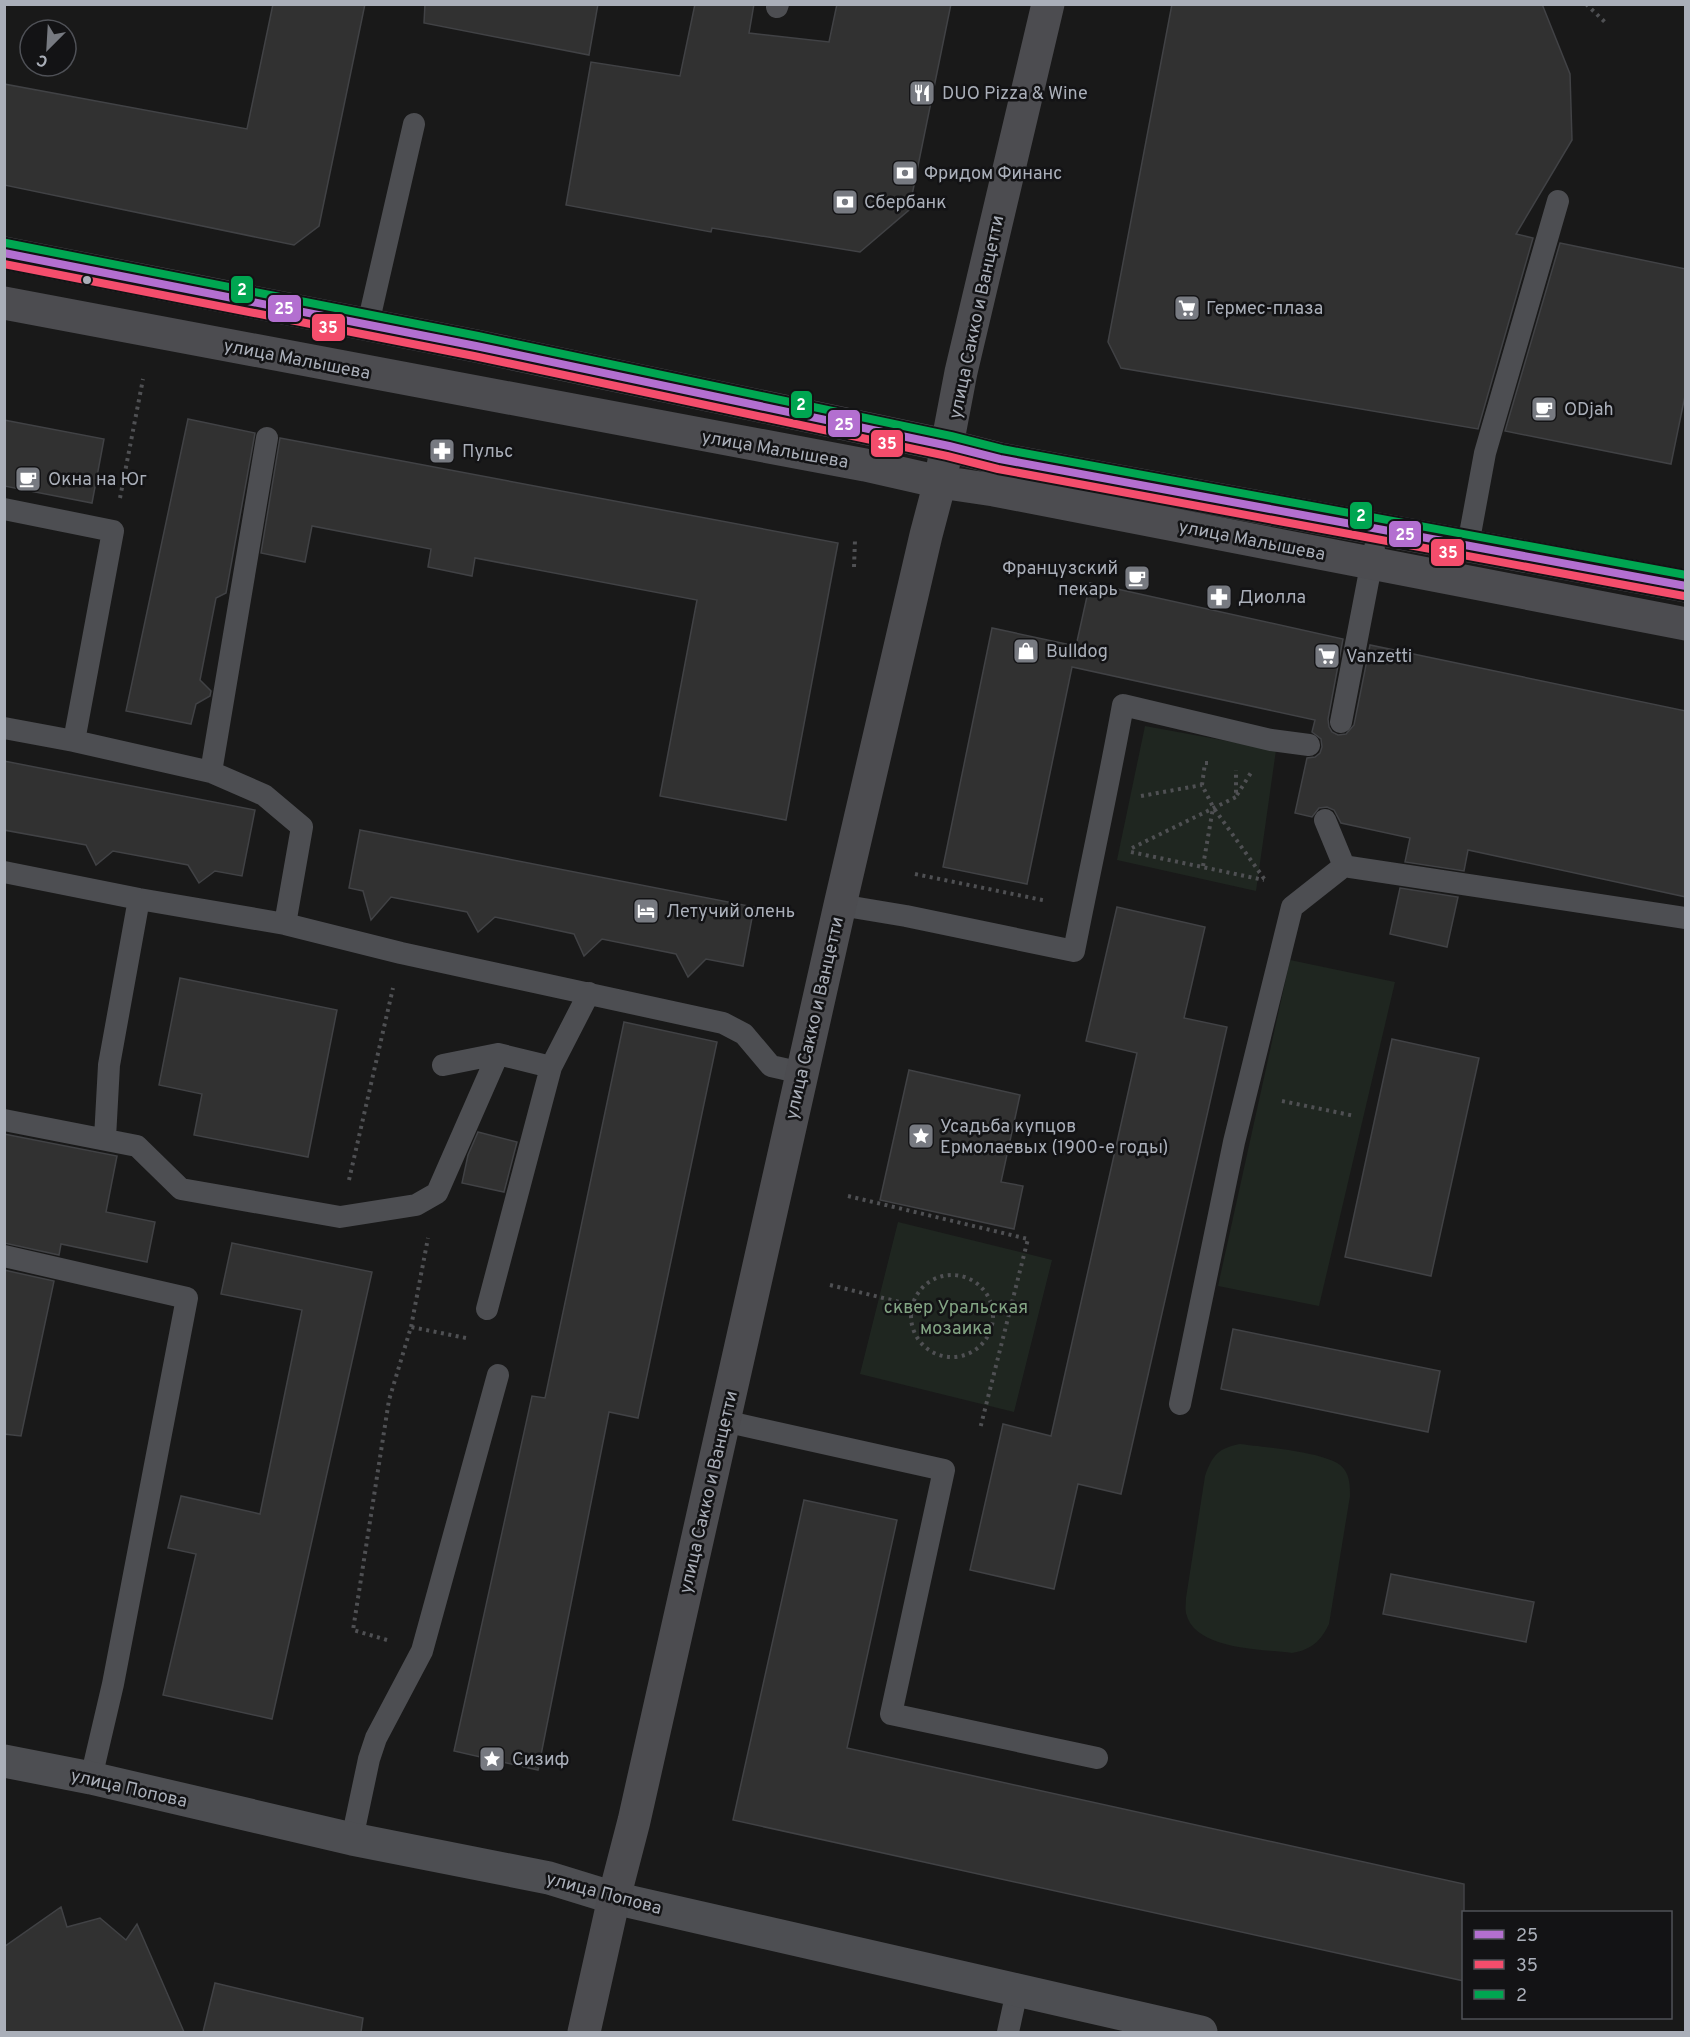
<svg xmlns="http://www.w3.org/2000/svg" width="1690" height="2037" viewBox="0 0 1690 2037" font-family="Overpass,sans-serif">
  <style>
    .green { fill: #1f2620 }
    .building { fill: #313131; stroke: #414245; stroke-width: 1.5 }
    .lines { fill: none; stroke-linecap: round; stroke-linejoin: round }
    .path { stroke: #4f5053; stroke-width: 4; stroke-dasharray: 3 4.5; stroke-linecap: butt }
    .lane { stroke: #4d4e52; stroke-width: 22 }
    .street { stroke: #4d4e52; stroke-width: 33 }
    .secondary { stroke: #4c4c50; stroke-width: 33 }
    .bus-1-casing { stroke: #131315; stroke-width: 12 }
    .bus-2-casing { stroke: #131315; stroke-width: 12 }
    .bus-3-casing { stroke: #131315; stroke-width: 12 }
    .bus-1 { stroke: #b36fd0; stroke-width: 8 }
    .bus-2 { stroke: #f44d6c; stroke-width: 8 }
    .bus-3 { stroke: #00a651; stroke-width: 8 }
    .bus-dot { fill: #aaafb9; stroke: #131315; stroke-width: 2 }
    .labels { text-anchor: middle; stroke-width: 5; stroke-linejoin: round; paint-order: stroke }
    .poi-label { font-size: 18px; fill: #aaafb9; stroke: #131315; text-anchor: start }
    .street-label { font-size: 18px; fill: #aaafb9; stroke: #131315 }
    .park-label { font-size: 18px; fill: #82a483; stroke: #131315 }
    .line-badge { stroke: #131315; stroke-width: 2 }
    .badge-label { font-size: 16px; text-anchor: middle; font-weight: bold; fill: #fff }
  </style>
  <rect width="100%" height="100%" fill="#191919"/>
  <path class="green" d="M1145,726l131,24 -20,141 -139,-31z
    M1290,960l105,22 -76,324 -101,-20z
    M898,1222l154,38 -38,152 -154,-38z
    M1240,1444c21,3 93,8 104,25 6,8 6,18 6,27l-21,128c-8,17 -18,26 -37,29 -30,-4 -98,-3 -106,-40 -1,-5 0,-10 0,-15l19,-122c7,-20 13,-28 35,-32z"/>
  <path class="building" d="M273,4h92l-46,222 -25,19 -290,-60v-101l243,45z
    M425,4h173l-9,51 -165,-32z
    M695,4h59l-5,29 80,9 8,-38h114l-42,206 -49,42 -148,-24 -1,4 -145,-27 25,-143 89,14z
    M1172,4h370l28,70 2,66 -56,94 17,4 -55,191 -357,-61 -13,-26z
    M1560,243l126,26v122l-15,73 -166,-33z
    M188,419l67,14 -29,160 -10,5 -16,82 11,11 -1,5 -14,8 -5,20 -65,-13z
    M4,420l100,19 -12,64 -88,-17z
    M280,438l558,105 -52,277 -126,-24 37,-196 -222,-42 -3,18 -44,-9 3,-18 -119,-23 -7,36 -44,-9z
    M1090,583l253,56 -15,80 1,8 3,5 6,3 8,-1 8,-9 16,-80 316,66v186l-218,-47 -4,21 -59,-9 5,-24 -69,-15 -7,-13 -7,-3 -8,1 -7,9 -17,-4 12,-55 8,-1 5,-4 2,-6 -1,-8 -9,-7 3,-12 -243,-53 -45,217 -84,-17 49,-239 84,18 -2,9z
    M4,761l251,49 -13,66 -27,-5 -16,12 -11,-18 -75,-14 -17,14 -10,-20 -82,-15z
    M360,830l394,77 -11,59 -37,-7 -18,18 -12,-23 -74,-15 -18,17 -10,-22 -79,-17 -17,15 -11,-20 -76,-15 -20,23 -8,-29 -14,-3z
    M1400,888l58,9 -11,50 -57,-13z
    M1117,907l88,20 -21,91 43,9 -106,467 -43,-10 -24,105 -84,-19 33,-146 48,12 86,-383 -51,-12z
    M180,978l157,32 -29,147 -114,-22 8,-41 -43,-9z
    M624,1022l93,20 -79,376 -29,-6 -71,358 -84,-19 78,-355 13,2z
    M1392,1039l87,19 -48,218 -86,-19z
    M909,1070l111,25 -19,87 22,4 -9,43 -134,-29z
    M478,1132l39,10 -13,50 -42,-9 6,-28z
    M4,1134l113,22 -11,56 49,10 -8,40 -86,-18 -2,11 -55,-12z
    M232,1243l140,29 -100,447 -109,-24 33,-141 -28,-6 13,-52 79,18 42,-204 -81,-16z
    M4,1270l50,11 -33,155 -17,-2z
    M1233,1329l207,42 -12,61 -207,-43z
    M804,1500l93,20 -50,228 617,136v97l-731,-161z
    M1391,1574l143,28 -8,40 -143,-28z
    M61,1907l6,20 33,-9 26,22 11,-16 47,108h-180v-85z
    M215,1983l148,35 -2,14h-158z"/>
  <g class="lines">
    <path class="path" d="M1586,4l21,20
      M120,498l23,-119
      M854,567l1,-27
      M1208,763h-3l-3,22 11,22 52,73
      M1237,795l15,-24
      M1141,796l61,-11
      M1132,848l104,-51v-27
      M1131,852l133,28
      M1203,866l10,-58
      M915,874l132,27
      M1282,1101l73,15
      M349,1180l44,-192
      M848,1196l180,43 -48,190
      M911 1316a41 41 0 1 1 82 0a41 41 0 1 1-82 0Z
      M830,1285l82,20
      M411,1327l17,-89
      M387,1640l-34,-10 36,-230 22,-73 55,11"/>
    <path class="lane" d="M777,7l1,-3
      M368,324l46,-200
      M4,509l109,22 -39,210
      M1468,545l17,-92 73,-252
      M1341,722l33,-172
      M4,728l70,13 137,31 53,23 38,32 -17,97
      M211,772l56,-334
      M1344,866l342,52
      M4,872l135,27 146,25 116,29 322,70 21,11 27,32 31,7
      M840,905l66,11 168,35c16,-82 34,-163 49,-246l148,35 38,5
      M443,1065l55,-11 53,13
      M4,1120l133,26 44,43 159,28 76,-12 21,-12 61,-139
      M105,1138l4,-73 30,-166
      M4,1256l183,42 -74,386 -22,94
      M487,1309l64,-242 38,-74
      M1180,1404l54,-262 58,-235 52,-41 -19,-46
      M724,1421l220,49 -53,244 206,44
      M352,1839l17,-80 7,-21 46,-87 76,-276
      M1008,2032l9,-41"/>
    <path class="street" d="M4,1761l87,17 261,61 197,39 65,20 587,134"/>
    <path class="secondary" d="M4,253l472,93 473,100 51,13 686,127
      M4,303l861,162 75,17 54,8 692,134
      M584,2032l30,-134 20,-77 206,-916 86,-370 14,-53 21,-110 87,-368"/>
    <defs>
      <path id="bus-1" d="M4,253l472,93 473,100 51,13 686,127"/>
      <path id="bus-2" d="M4,264l470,92 473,100 51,13 686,127"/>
      <path id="bus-3" d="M6,243l472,93 473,100 51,13 684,126"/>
    </defs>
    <use href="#bus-1" class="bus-1-casing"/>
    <use href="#bus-2" class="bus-2-casing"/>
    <use href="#bus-3" class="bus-3-casing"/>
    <use href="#bus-1" class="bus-1"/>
    <use href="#bus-2" class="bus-2"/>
    <use href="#bus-3" class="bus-3"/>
  </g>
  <defs>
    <symbol id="restaurant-square" viewBox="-11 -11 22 22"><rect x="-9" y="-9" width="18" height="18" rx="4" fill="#777a81" stroke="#131315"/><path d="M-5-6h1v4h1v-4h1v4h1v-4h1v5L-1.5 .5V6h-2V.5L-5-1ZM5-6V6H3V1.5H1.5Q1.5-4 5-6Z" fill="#fff"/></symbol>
    <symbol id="bank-square" viewBox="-11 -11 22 22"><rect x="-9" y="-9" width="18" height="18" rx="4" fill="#777a81" stroke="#131315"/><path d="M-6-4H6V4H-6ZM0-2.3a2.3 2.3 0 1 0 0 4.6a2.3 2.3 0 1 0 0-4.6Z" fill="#fff"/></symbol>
    <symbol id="supermarket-square" viewBox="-11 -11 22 22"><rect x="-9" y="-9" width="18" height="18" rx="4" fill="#777a81" stroke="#131315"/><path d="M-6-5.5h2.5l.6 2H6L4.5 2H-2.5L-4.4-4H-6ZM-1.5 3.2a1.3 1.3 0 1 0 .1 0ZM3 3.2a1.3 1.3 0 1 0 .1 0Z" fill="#fff"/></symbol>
    <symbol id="cafe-square" viewBox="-11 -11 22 22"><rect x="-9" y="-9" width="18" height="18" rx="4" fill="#777a81" stroke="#131315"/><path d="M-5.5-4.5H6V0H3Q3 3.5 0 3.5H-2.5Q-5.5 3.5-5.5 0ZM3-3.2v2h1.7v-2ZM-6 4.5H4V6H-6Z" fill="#fff"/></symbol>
    <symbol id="pharmacy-square" viewBox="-11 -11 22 22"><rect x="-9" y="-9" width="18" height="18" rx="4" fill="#777a81" stroke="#131315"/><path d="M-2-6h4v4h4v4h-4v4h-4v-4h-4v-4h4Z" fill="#fff"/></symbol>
    <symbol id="shop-square" viewBox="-11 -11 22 22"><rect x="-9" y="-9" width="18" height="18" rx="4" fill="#777a81" stroke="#131315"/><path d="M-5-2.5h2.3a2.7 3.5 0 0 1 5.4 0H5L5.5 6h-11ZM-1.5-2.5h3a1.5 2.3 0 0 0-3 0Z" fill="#fff"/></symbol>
    <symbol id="hotel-square" viewBox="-11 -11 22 22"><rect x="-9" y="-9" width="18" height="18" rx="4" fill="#777a81" stroke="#131315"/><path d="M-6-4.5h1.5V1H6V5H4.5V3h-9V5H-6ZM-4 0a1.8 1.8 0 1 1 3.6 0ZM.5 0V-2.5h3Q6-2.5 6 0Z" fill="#fff"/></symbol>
    <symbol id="sight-square" viewBox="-11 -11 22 22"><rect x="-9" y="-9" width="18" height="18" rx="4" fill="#777a81" stroke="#131315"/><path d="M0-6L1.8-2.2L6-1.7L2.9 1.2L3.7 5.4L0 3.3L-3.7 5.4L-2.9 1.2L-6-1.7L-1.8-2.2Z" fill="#fff"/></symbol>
  </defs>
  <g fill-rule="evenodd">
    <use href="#restaurant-square" x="907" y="78" width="30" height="30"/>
    <use href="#bank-square" x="890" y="158" width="30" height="30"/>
    <use href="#bank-square" x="830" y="187" width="30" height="30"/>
    <use href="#supermarket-square" x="1172" y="293" width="30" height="30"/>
    <use href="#cafe-square" x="1529" y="394" width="30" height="30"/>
    <use href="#pharmacy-square" x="427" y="436" width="30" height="30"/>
    <use href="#cafe-square" x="13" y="464" width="30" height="30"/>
    <use href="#cafe-square" x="1122" y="563" width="30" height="30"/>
    <use href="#pharmacy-square" x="1204" y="582" width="30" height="30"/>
    <use href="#shop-square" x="1011" y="636" width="30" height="30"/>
    <use href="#supermarket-square" x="1312" y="641" width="30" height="30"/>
    <use href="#hotel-square" x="631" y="896" width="30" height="30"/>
    <use href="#sight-square" x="906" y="1121" width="30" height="30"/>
    <use href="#sight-square" x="477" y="1744" width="30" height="30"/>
  </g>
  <circle class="bus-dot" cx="87" cy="280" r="5"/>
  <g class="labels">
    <g class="poi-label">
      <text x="942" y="99">DUO Pizza &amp; Wine</text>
      <text x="924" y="179">Фридом Финанс</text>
      <text x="864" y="208">Сбербанк</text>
      <text x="1206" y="314">Гермес-плаза</text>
      <text x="1564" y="415">ODjah</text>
      <text x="462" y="457">Пульс</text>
      <text x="48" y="485">Окна на Юг</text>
      <text x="1118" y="574" text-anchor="end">Французский<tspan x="1118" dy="21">пекарь</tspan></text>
      <text x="1238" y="603">Диолла</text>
      <text x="1046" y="657">Bulldog</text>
      <text x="1346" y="662">Vanzetti</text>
      <text x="666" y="917">Летучий олень</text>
      <text x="940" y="1132">Усадьба купцов<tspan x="940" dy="21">Ермолаевых (1900-е годы)</tspan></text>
      <text x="512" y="1765">Сизиф</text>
    </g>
    <g class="street-label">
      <text transform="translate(976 317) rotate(-78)" y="6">улица Сакко и Ванцетти</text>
      <text transform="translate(297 359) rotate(11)" y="6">улица Малышева</text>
      <text transform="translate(775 449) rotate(10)" y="6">улица Малышева</text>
      <text transform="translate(1252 540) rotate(11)" y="6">улица Малышева</text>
      <text transform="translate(814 1018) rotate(-77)" y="6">улица Сакко и Ванцетти</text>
      <text transform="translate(708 1492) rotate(-77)" y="6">улица Сакко и Ванцетти</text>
      <text transform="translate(129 1788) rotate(13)" y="6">улица Попова</text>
      <text transform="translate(604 1893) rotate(15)" y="6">улица Попова</text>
    </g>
    <g class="park-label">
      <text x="956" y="1313">сквер Уральская<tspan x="956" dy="21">мозаика</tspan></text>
    </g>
  </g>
  <g class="line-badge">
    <rect x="230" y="275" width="24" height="29" rx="6" fill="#00a651"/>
    <rect x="267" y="294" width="35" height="29" rx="6" fill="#b36fd0"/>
    <rect x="311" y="313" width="35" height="29" rx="6" fill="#f44d6c"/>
    <rect x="790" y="390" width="23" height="29" rx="6" fill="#00a651"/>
    <rect x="827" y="409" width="34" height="29" rx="6" fill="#b36fd0"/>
    <rect x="870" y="429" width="34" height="29" rx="6" fill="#f44d6c"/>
    <rect x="1349" y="501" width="24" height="29" rx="6" fill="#00a651"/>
    <rect x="1388" y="520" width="34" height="28" rx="6" fill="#b36fd0"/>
    <rect x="1430" y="538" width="35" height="29" rx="6" fill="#f44d6c"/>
  </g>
  <g class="badge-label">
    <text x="242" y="295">2</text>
    <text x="284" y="314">25</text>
    <text x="328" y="333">35</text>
    <text x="801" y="410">2</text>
    <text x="844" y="430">25</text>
    <text x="887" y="449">35</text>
    <text x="1361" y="521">2</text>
    <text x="1405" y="540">25</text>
    <text x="1448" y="558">35</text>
  </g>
  <rect width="1690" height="2037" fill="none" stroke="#aaafb9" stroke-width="12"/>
  <rect x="1462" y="1911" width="210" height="108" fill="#131315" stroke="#4f5157" stroke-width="1.5"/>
  <rect x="1474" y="1930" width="30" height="9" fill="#b36fd0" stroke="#4f5157" stroke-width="1.5"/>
  <text x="1516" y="1941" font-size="18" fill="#aaafb9">25</text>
  <rect x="1474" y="1960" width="30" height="9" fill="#f44d6c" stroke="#4f5157" stroke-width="1.5"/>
  <text x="1516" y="1971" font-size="18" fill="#aaafb9">35</text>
  <rect x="1474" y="1990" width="30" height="9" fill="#00a651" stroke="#4f5157" stroke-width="1.5"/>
  <text x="1516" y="2001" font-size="18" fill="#aaafb9">2</text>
  <g transform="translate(48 48) rotate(204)"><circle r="28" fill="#131315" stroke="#4f5157" stroke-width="1.5"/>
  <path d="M0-4.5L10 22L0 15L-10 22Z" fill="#777a81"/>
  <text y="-9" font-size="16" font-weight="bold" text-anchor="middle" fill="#aaafb9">С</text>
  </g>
</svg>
